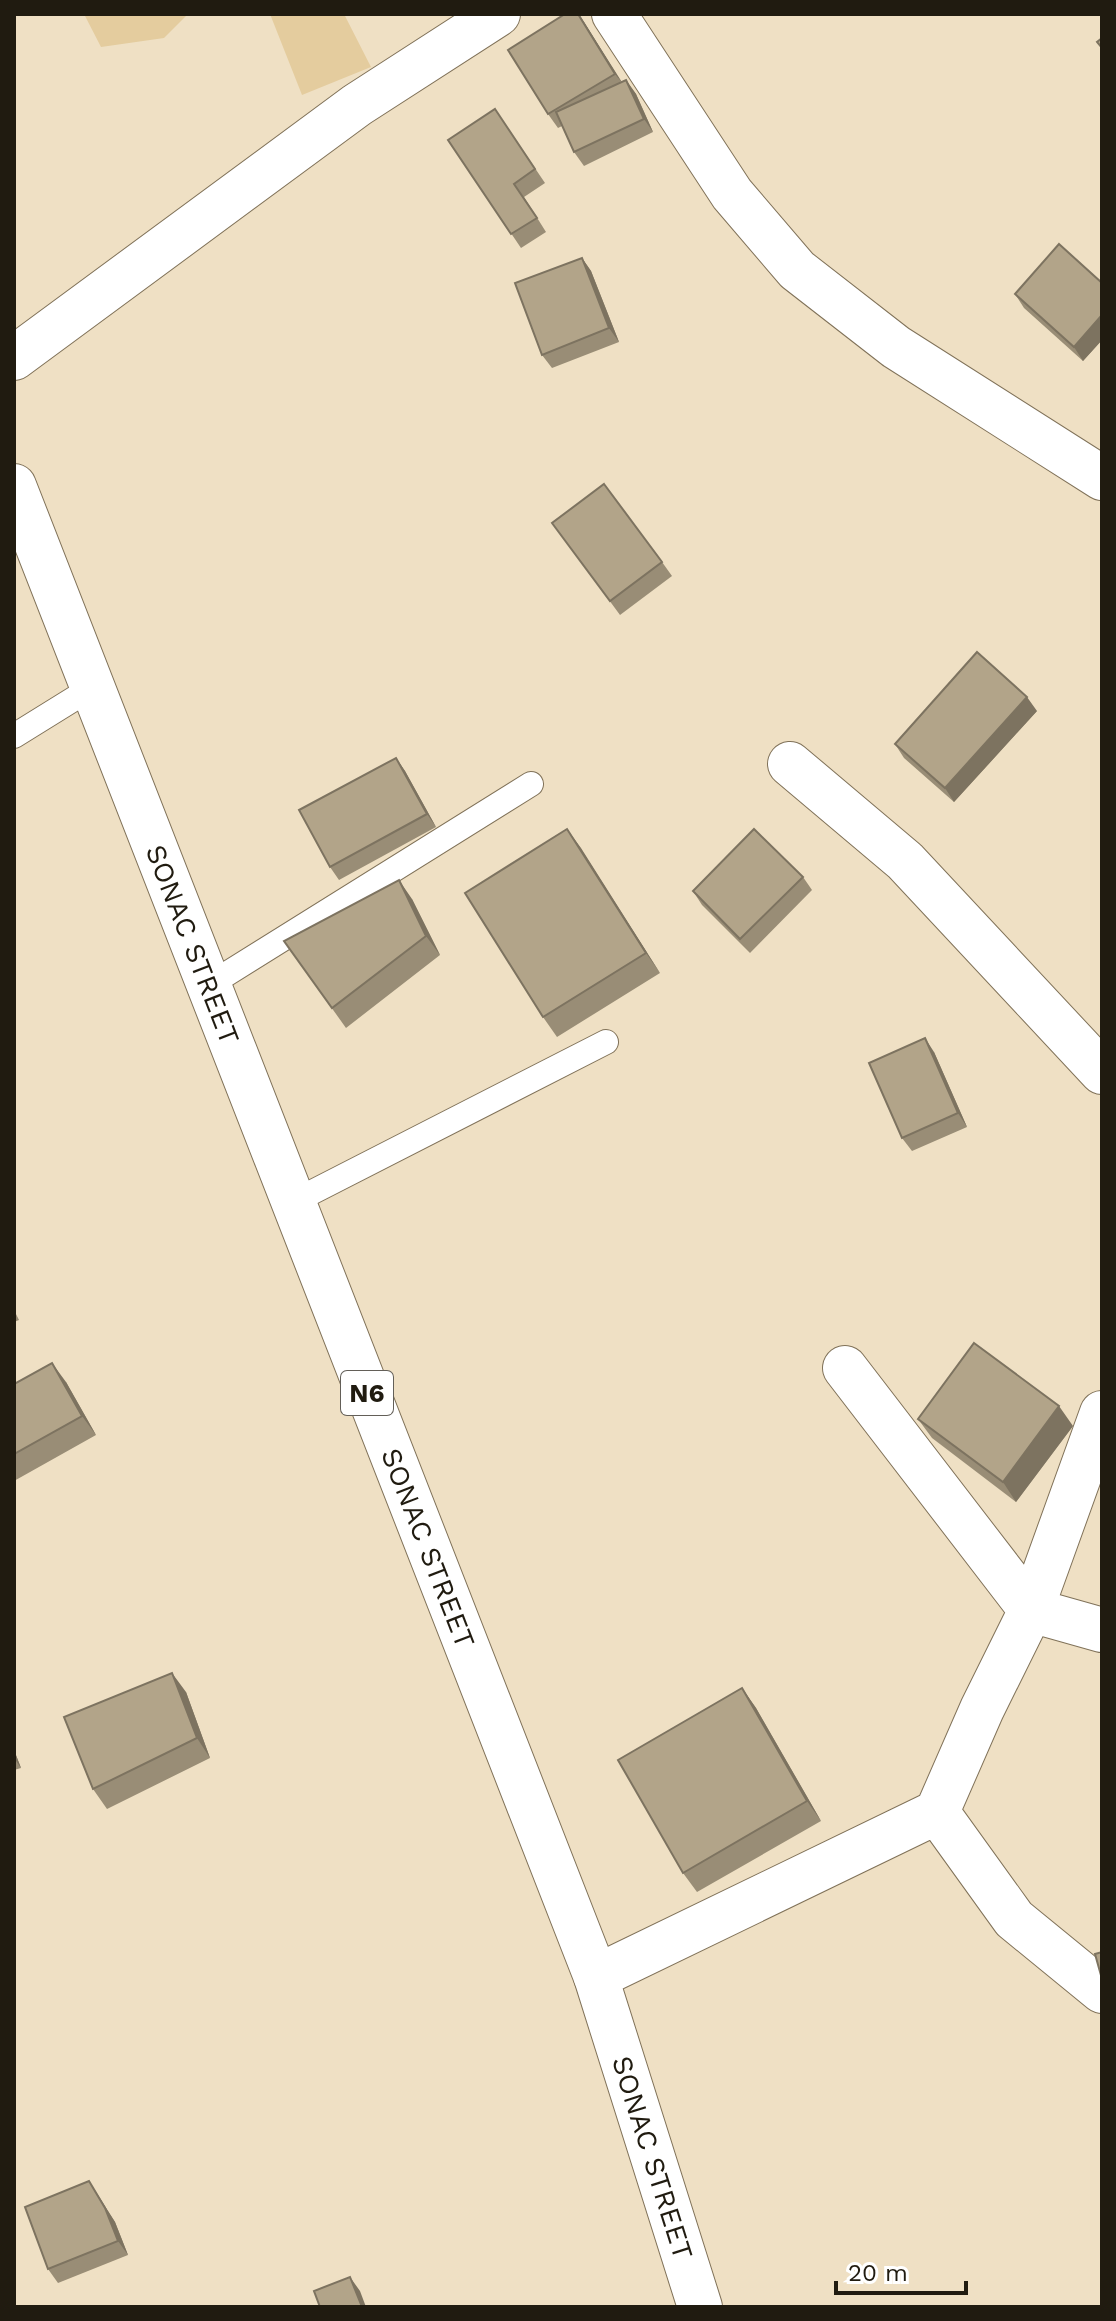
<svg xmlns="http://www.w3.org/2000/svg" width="1116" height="2321" viewBox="0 0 1116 2321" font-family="'Work Sans',sans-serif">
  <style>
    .green { fill: #e4cc9e }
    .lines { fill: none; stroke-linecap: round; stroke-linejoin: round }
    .lane-casing { stroke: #807259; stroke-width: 26 }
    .street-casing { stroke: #807259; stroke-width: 46 }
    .highway-casing { stroke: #807259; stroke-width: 46 }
    .lane { stroke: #fff; stroke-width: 24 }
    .street { stroke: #fff; stroke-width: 44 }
    .highway { stroke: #fff; stroke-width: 44 }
    .wall { fill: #998d76 }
    .shaded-wall { fill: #7d7360 }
    .building { fill: #b2a489; stroke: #7d7360; stroke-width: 2 }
    .labels { text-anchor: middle; stroke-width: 8; stroke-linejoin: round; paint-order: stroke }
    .shield { fill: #fff; stroke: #635f58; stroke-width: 2 }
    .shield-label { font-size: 26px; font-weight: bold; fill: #201b10 }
    .street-label { font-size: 28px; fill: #201b10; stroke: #fff }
  </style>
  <rect width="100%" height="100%" fill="#efe0c4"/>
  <path class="green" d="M84,14h104l-24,24 -63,9z
    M270,14h74l27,53 -69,28z"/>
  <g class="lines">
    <defs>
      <path id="lane" d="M14,736l79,-49
        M209,985l322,-201
        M293,1202l313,-160"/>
      <path id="street" d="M614,14l118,180 65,76 99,77 206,131
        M14,358l343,-253 141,-91
        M790,764l115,97 197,211
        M845,1368l186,242 71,20
        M1102,1413l-71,197 -49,99 -45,103 77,107 88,72
        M596,1977l341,-165"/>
      <g id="highway">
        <path id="s1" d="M14,486l582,1491 104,330"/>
      </g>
    </defs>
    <use href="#lane" class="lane-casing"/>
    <use href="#street" class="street-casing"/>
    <use href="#highway" class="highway-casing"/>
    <use href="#lane" class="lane"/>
    <use href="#street" class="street"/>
    <use href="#highway" class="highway"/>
  </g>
  <path class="wall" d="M579,14l42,68 5,-2 10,14 17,38 -69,34 -10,-14 -12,-26 -4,2 -10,-14z
    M495,109l50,74 -21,14 22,35 -25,16 -73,-108z
    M582,258l9,13 28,71 -67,26 -10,-13z
    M1102,283v57l-19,21 -59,-53 -9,-14z
    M562,536l100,26 10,14 -52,39z
    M1037,711l-83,91 -50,-44 -9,-14z
    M396,758l9,13 31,56 -97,53 -9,-13z
    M567,829l93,144 -103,64 -14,-20z
    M803,877l9,13 -62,63 -48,-48 -9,-14z
    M412,899l28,56 -94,73 -62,-87z
    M934,1052l33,75 -55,24 -10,-13z
    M14,1310l5,10 -5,2z
    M66,1382l30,53 -82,46v-97z
    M918,1419l155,7 -57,76 -84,-64z
    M742,1688l14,20 65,113 -124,71 -14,-19z
    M186,1692l24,66 -103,51 -14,-20z
    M14,1750l7,18 -7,2z
    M89,2181l26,41 13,33 -70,28 -10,-14z"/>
  <path class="shaded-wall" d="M578,14l6,8 41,65 -10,-13z
    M626,80l10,14 17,38 -9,-13z
    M582,258l9,13 28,71 -10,-14z
    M1102,315v25l-19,21 -9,-14z
    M1027,697l10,14 -83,91 -9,-14z
    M396,758l9,13 31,56 -9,-13z
    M567,829l14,19 79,125 -14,-20z
    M399,880l13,19 28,56 -14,-19z
    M925,1038l9,14 33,75 -9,-14z
    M52,1363l14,19 30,53 -14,-19z
    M1059,1406l14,20 -57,76 -13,-20z
    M172,1673l14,19 24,66 -13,-20z
    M742,1688l14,20 65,113 -14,-20z
    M14,1750l7,18 -7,-10z
    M89,2181l26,41 13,33 -10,-14z
    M350,2277l10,14 6,16h-4z"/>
  <path class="building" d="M565,14h13l37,60 -67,40 -40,-64z
    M1102,38v10l-5,-6z
    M626,80l18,39 -70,33 -18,-40z
    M495,109l40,60 -21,15 23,34 -26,16 -63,-94z
    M1059,244l43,39v32l-28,32 -59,-53z
    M582,258l27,70 -67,27 -27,-72z
    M604,484l58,78 -52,39 -58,-78z
    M977,652l50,45 -82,91 -50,-44z
    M396,758l31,56 -97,53 -31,-57z
    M567,829l79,124 -103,64 -78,-124z
    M754,829l49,48 -63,62 -47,-48z
    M399,880l27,56 -94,72 -48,-67z
    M925,1038l33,75 -56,25 -33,-75z
    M974,1343l85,63 -56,76 -85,-63z
    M52,1363l30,53 -68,38v-70z
    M172,1673l25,65 -104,51 -29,-72z
    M742,1688l65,113 -124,72 -65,-113z
    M1102,1952v27l-7,-25z
    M89,2181l16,27 13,33 -70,28 -23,-62z
    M350,2277l12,30h-42l-6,-16z"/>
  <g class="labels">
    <rect class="shield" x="341" y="1371" width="52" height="44" rx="6"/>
    <g class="shield-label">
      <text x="367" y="1402">N6</text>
    </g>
    <g class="street-label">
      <text dy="10" stroke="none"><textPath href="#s1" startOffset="492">SONAC STREET</textPath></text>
      <text dy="10" stroke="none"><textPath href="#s1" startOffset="1140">SONAC STREET</textPath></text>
      <text dy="10" stroke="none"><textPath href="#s1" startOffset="1790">SONAC STREET</textPath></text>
    </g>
  </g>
  <rect width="1116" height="2321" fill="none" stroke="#201b10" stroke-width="32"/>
  <path d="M836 2281v12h130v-12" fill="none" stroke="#201b10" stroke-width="4"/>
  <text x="848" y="2281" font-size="24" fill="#201b10" stroke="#ffffff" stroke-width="6" paint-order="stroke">20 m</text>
</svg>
